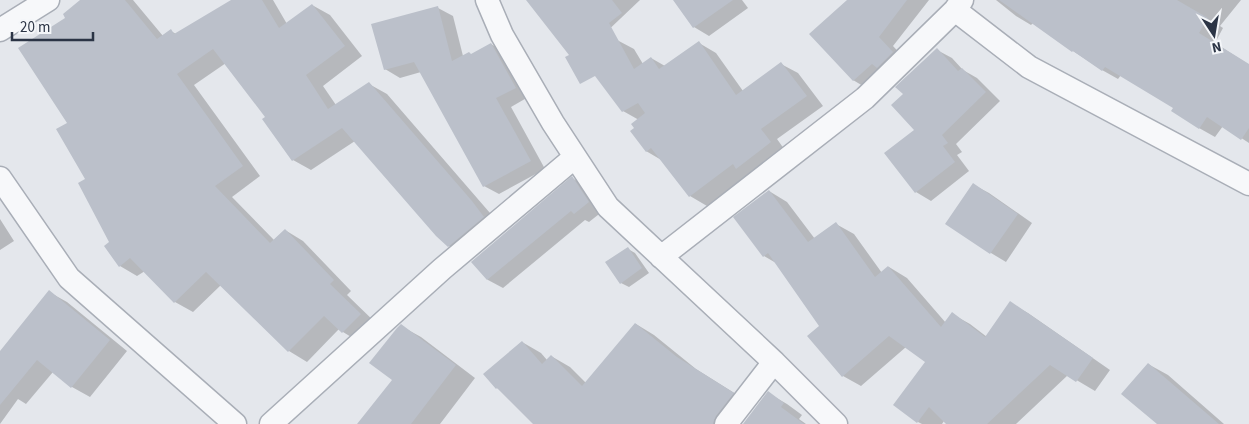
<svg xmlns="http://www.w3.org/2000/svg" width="1249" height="424" viewBox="0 0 1249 424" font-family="'Source Sans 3',sans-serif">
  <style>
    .shadow { fill: #0003 }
    .building { fill: #bbc0ca }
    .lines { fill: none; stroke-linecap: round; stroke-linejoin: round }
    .minor-casing { stroke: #a9aeb7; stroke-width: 25 }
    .minor { stroke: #f7f8fa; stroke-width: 22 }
  </style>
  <rect width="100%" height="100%" fill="#e4e7ec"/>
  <path class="shadow" d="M82,0h51l30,36 8,-5 5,3 57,-34h40l14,24 25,-19 18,10 32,41 -39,30 13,19 33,-21 18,10 103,119 11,14 -34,29 -18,-10 -94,-105 -44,29 -18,-10 -26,-43 -41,-54 -32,22 66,91 -28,21 42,43 11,-10 18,11 48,50 -4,4 31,30 -17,18 -18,-11 -4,-3 -32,33 -18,-11 -68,-66 -28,27 -18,-10 -30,-31 -8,5 -17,-10 -33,-86 -18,-57 -2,-105z
    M545,0h95l-59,56z
    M675,0h67l6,8 -39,28 -15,-9z
    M849,0h80l-36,46 14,15 -39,28 -15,-9z
    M996,0h245l-21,26 3,2 -8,15 34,22v78l-26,-17 -8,11 -16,-9 -24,-21 -54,-32 -3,4 -16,-9 -29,-19 -40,-28 -2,2 -15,-9z
    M438,8l15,8 10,40 9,-1 19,-11 15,9 24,43 -19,11 34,62 -46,25 -15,-8 -63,-114 -21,6 -15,-9z
    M617,40l17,9 9,15 8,-6 14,8 34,-23 17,10 27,38 38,-27 17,9 25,33 -46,33 10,14 -33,25 -5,-4 -42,32 -17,-10 -27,-35 -17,-10 -10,-23 3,-8 -16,-9z
    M937,50l15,8 11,12 14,8 23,23 -44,43 6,8 -5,3 12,16 -38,30 -15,-9 -1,-62 -10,-36z
    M572,178l15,9 16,24 -14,11 -4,-2 -82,68 -15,-8 -15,-18z
    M974,185l15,8 43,30 -26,39 -15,-9z
    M769,191l18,11 28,37 21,-15 18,10 28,39 7,-6 18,11 39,45 6,-9 18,10 17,13 23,-34 18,10 82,57 -15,21 -27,-16 -52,49h-69l-3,-3 -2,3h-20l-4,-2 8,-60 -20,-15 -45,39 -18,-10 -23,-50 -44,-63 -12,-7z
    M0,219l14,22 -14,9z
    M628,249l7,4 14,20 -20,14 -8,-4z
    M49,292l18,10 60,49 -37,46 -18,-10 -19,-15 -27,32 -8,-5 -18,25v-71z
    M636,324l18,11 42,34 56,35 -16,20h-202l-32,-33 -5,-3 -12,-14 37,-32 19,11 6,7 4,-4 19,11 16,16z
    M401,326l20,11 54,41 -35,46h-82l36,-44z
    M1148,364l20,11 56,49h-65z
    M768,393l19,11 15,11 -3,4 7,5h-62z"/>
  <path class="building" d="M80,0h45l32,39 14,-10 3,5 57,-34h31l17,28 33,-24 33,42 -39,29 22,34 41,-27 103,119 12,16 -36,30 -12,-11 -94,-108 -50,33 -30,-42 3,-2 -52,-68 -36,25 66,92 -28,20 55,57 15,-14 49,51 -4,4 31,30 -19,19 -18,-17 -36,36 -82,-80 -32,31 -44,-45 -11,9 -15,-21 5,-4 -31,-59 7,-4 -29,-50 11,-6 -49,-75 47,-30 -2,-4z
    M526,0h86l10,13 -13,10 25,46 17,-12 8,12 40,-28 37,54 45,-33 26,34 -46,33 10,13 -35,27 -3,-5 -44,33 -38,-49 -5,4 -16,-21 4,-3 -3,-4 14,-11 -7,-10 -16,9 -27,-36 -15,8 -15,-27 4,-2z
    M673,0h60l-40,28z
    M847,0h60l-28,37 14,15 -16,16 -5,-4 -19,17 -44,-47z
    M999,0h178l31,18 -9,15 50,31v64l-8,12 -34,-23 -8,12 -28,-18 2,-3 -68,-41 -3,4 -29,-20 -1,1z
    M438,6l14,55 17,-9 2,2 20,-11 25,45 -20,10 35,63 -48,26 -69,-125 -30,8 -13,-46z
    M937,48l21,23 4,-3 24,24 -44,43 6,8 -5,3 12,16 -40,31 -31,-40 30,-23 -23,-25 12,-11 -8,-7z
    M572,176l17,26 -15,12 -3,-3 -84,69 -16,-18z
    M973,183l45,31 -28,40 -45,-30z
    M769,190l39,52 28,-20 39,55 13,-11 53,61 11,-15 33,25 25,-36 83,57 -17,24 -26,-17 -63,59h-41l-17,-17 -12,16 -24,-18 32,-43 -36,-26 -47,41 -35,-41 12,-10 -51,-73 -5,4 -30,-40z
    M628,247l14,21 -22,16 -15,-22z
    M49,290l61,50 -39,48 -34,-28 -37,45v-54z
    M635,323l42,34 57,36 -18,23 -3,8h-180l-36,-36 -1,1 -13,-15 39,-33 20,23 9,-9 31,31z
    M401,324l55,41 -45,59h-54l35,-44 -23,-17 28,-35z
    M1148,363l71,61h-62l-36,-30z
    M768,391l16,12 -3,4 23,17h-61z"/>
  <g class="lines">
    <defs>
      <path id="minor" d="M487,0l15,35 51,88 55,84 166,155 62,62
        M955,10l74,57 220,117
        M0,30l48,-30
        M0,178l69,100 166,146
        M661,257l204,-159 90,-88 7,-10
        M271,424l171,-155 133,-112
        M726,424l48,-62"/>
    </defs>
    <use href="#minor" class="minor-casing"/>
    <use href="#minor" class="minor"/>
  </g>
  <g transform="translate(1214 35) rotate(168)" stroke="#f4f6f9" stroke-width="4" paint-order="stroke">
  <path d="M0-4L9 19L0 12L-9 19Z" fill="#2b3445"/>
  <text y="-8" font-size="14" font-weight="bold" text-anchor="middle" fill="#2b3445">N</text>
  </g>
  <path d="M12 32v8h81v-8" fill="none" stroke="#2b3445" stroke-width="2.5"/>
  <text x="20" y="32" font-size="15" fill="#2b3445" stroke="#f4f6f9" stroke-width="4" paint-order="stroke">20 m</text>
</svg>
